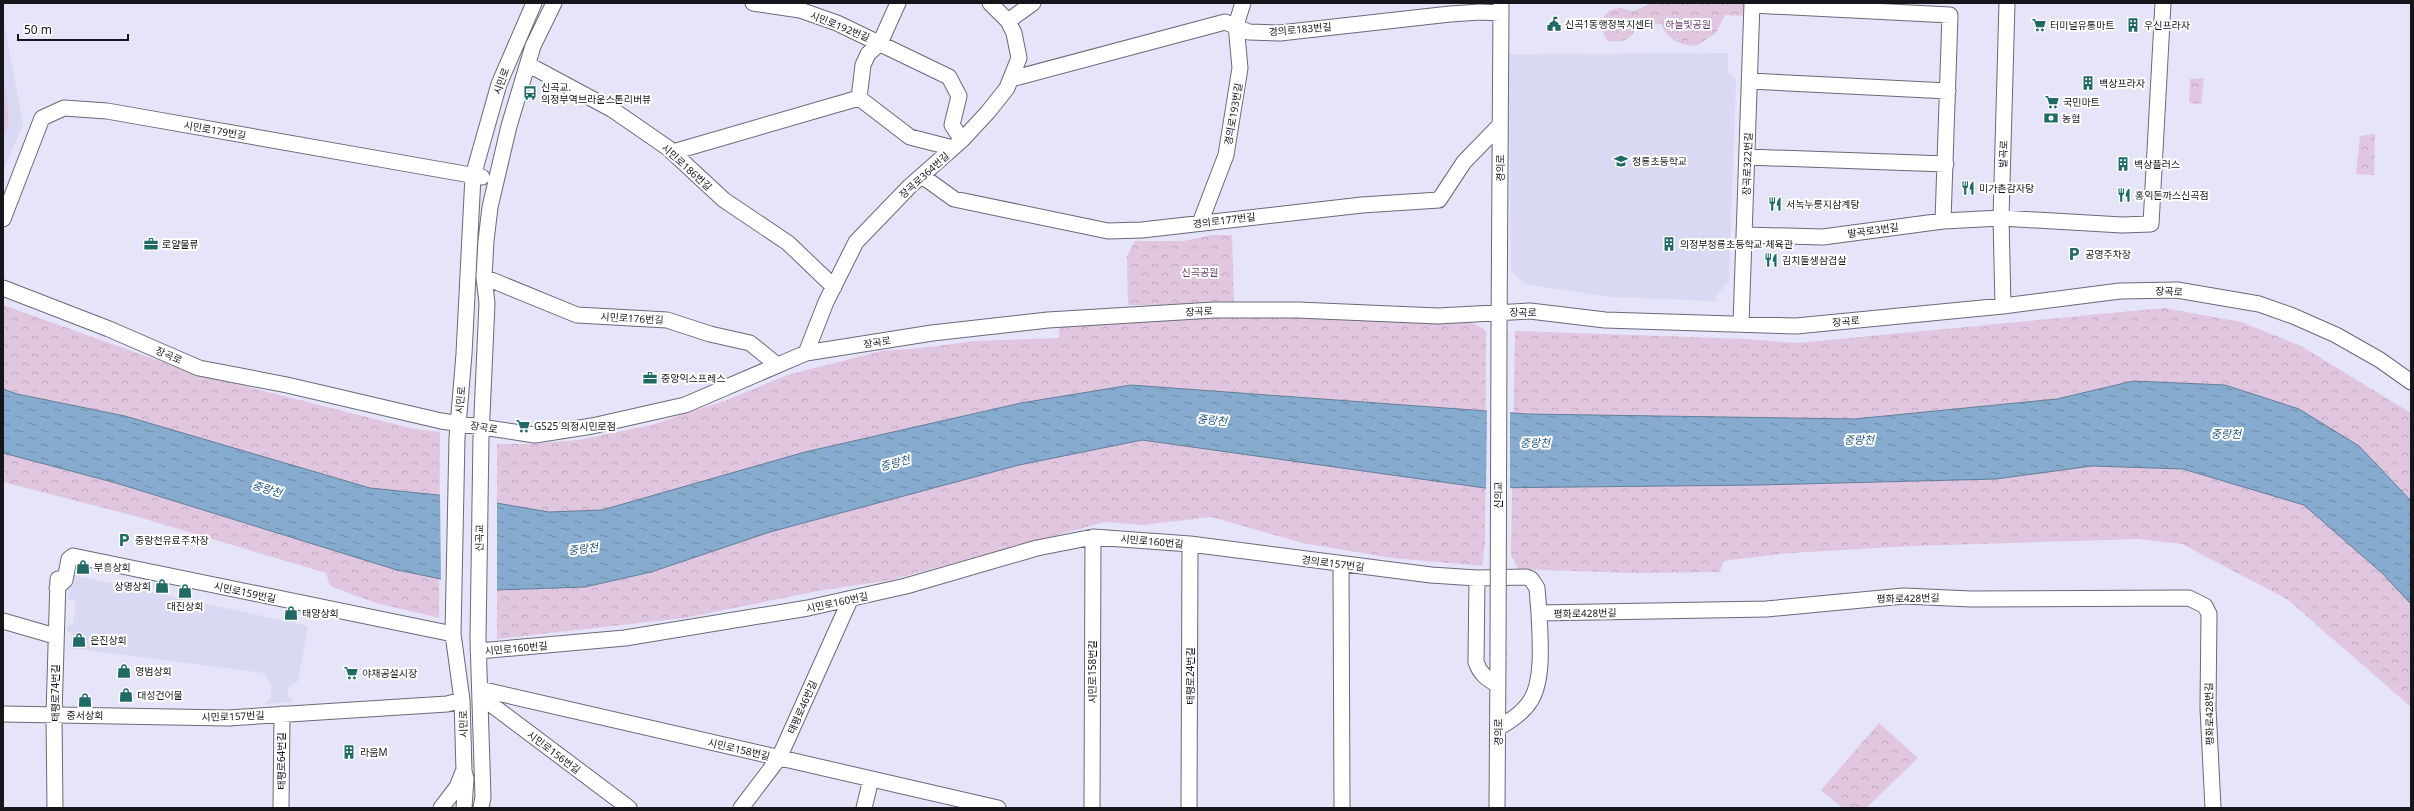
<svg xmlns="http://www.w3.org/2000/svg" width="2414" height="811" viewBox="0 0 2414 811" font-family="'Noto Sans','Noto Sans KR',sans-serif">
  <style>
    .built { fill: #dad9f4 }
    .park { fill: url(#park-crowns) }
    .pitch { fill: #e1c6e0 }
    .water { fill: url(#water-ripples); stroke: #647e98 }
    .pier { fill: #e5e4f8 }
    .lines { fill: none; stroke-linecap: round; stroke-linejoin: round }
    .minor-casing { stroke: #6a697a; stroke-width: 17 }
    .minor { stroke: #fff; stroke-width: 15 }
    .minor-bridge-casing { stroke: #6a697a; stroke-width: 17; stroke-linecap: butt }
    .minor-bridge { stroke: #fff; stroke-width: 15 }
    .labels { text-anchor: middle; stroke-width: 4; stroke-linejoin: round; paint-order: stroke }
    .poi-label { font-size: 10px; fill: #15151b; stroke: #fff; text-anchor: start }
    .park-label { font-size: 10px; fill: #6b3b6b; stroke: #fff }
    .street-label { font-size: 10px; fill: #15151b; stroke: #fff }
    .water-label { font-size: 11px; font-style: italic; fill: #1c5381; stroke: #fff }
  </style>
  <defs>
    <pattern id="park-crowns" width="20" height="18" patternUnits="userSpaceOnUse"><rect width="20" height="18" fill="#e1c6e0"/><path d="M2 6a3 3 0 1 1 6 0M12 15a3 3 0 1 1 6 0" fill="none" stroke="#c0a9c0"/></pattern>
    <pattern id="water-ripples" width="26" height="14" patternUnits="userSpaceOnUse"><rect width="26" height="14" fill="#86abce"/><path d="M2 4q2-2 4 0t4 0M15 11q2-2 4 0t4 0" fill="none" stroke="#6c8aa6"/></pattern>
  </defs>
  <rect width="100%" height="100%" fill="#e5e4f8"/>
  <path class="built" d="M3,16l20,108 -20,47z
    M1728,53v19l8,7 -7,202 -14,16 3,4 -108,-4 -85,-13 -14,-13 -2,-217z
    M73,575l235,51 -10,55 -10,7v8l7,6 -30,2 6,-7v-13l-7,-11 -194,-25 2,-15 -5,-1v-7h6l3,-24 -8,-2z"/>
  <path class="park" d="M1652,3h96v13l-23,-1 -9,18 -20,13c-16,-1 -29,-6 -35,-22l-24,3c-6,13 -14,16 -29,14 -10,-12 -8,-31 11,-33 5,0 8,2 12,3 5,0 16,-6 21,-8z
    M2204,78l-3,26 -12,-1 1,-24z
    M2375,134l-1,41 -18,-1 4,-38z
    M1212,235h20l2,71 -106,-1 -1,-49 8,-15h49z
    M3,305l190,68 221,56 26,3 -1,186 -63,-15 -46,-17 -4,-13 -191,-57 -132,-34z
    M2164,308l77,14 60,24 110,67v294l-124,-108 -105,-55 -44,-5 -225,7 -124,7 -66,8 -3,11 -88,1 -114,-4 -7,-14 4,-224 232,8 50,4z
    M1220,316l250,5 16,10 -1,213 -3,22 -90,-8 -89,-15 -92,-26 -69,8 -37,-3 -214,58 -73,11 -134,27 -187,21v-195h32l50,-4 72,-15 76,-25 60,-25 95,-24 39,-3 53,-7 85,-3v-12z
    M1879,723l39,35 -52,50h-23l-22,-18z"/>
  <path class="pitch" d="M3,72l6,49 -6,17z"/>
  <path class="water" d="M2133,381l92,4 74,24 60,37 52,55v103l-29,-31 -78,-68 -121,-36 -91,-3 -96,13 -236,6 -275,3 -343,-48 -123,25 -249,67 -119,40 -66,15 -90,3 -98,-20 -281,-87 -113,-30v-64l14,5 108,22 245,72 97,10 82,14 53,-2 203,-58 216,-49 110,-18 396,29 327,5 203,-20z"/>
  <path class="pier" d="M1487,409l23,2v79h-24z
    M440,493l57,8v91l-56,-11z"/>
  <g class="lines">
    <defs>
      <path id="minor" d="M753,3l47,7 37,13 112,54 10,19 -7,29 10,15
        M1752,5l198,10 -7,206
        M1008,21l25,-18
        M529,65l84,45 55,38 56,52 64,43 46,44
        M1011,79l214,-57 24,10 31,1 170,-19 30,-2 21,1
        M1750,81l198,10
        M859,98l4,-33 5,-11 12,-11 18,-40
        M673,152l186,-54 51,39 43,11
        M1747,157l199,7
        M922,176l32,23 154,32 34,-1 220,-25 77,-5 25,-38 36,-37
        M3,219l39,-101 22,-10 43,3 375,66
        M1200,223l26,-68 14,-87 -4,-43 7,-22
        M1744,235l79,2 120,-16 58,-3 121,7 29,-1 12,-221
        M484,277l93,38 90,5 43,14 40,9 26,21
        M3,288l106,41 90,39 88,17 154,36 94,14 57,-9 93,-21 121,-52 126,-20 116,-13 166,-10h84l140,6 92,-5 75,9 191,6 207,-20 117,-15 57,-1 82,14 34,12 43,19 44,25 31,22
        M2003,306l-2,-88 6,-215
        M1741,324l11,-321
        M1499,334l2,-329
        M806,353l20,-51 30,-60 54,-56 52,-46 26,-28 19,-24 12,-30 -5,-25 -6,-12 -18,-18
        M1341,564l1,244
        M1477,578l-1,84c4,12 11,17 22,23
        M57,588l8,-8 4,-21 4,-3 380,78
        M3,621l52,15
        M478,651l147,-13 183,-30 98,-22 131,-38 56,-11 97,7 241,31 46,3 49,-1 5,2 6,9 2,25
        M480,689l518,119
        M480,696l149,112
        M3,714l225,4 219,-14 15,-4
        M1498,728c12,-7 25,-15 33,-28 13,-21 9,-63 8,-87l227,-4 138,-13 67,3 218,-1 16,8 4,8 -1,94 5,100
        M55,808l-1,-93 4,-136
        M281,808l1,-94
        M441,808l16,-21 6,-15
        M464,808l2,-29 -2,-8 -2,-71 -9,-66 4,-196 7,-84 9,-178 26,-92 35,-81
        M481,808l2,-11 -5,-158 3,-202 6,-134 -3,-26 2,-36 4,-34 19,-81 24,-80 21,-43
        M741,808l38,-50 71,-158
        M864,808l7,-29
        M1092,808l1,-271
        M1189,808l1,-264
        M1497,808l1,-152"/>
    </defs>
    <use href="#minor" class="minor-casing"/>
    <use href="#minor" class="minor"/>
    <defs>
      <path id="minor-bridge" d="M1498,656l1,-322"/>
    </defs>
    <use href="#minor-bridge" class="minor-bridge-casing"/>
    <use href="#minor-bridge" class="minor-bridge"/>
  </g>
  <defs>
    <symbol id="civic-bare" viewBox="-9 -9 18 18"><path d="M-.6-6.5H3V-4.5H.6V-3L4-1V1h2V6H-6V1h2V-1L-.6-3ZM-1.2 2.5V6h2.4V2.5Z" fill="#1f6a65" stroke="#fff" stroke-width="2.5" paint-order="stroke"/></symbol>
    <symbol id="supermarket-bare" viewBox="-9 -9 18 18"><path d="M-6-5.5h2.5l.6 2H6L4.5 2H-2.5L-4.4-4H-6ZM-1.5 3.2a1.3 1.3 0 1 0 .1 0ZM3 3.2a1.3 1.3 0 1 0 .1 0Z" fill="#1f6a65" stroke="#fff" stroke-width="2.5" paint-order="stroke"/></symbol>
    <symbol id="building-bare" viewBox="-9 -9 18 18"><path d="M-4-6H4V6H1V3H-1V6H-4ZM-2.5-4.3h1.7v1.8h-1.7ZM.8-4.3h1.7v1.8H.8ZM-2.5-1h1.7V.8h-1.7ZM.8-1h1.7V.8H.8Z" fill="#1f6a65" stroke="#fff" stroke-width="2.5" paint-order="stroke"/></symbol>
    <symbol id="bus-bare" viewBox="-9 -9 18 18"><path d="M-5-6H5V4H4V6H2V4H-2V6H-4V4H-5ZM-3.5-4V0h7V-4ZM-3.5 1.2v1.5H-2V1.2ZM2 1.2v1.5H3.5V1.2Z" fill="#1f6a65" stroke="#fff" stroke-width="2.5" paint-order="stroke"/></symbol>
    <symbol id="bank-bare" viewBox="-9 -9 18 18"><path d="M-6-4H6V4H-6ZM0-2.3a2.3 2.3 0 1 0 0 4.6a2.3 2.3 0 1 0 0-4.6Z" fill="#1f6a65" stroke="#fff" stroke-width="2.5" paint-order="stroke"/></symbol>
    <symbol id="school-bare" viewBox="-9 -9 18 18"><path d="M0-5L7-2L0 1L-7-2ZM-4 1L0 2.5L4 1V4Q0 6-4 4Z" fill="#1f6a65" stroke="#fff" stroke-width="2.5" paint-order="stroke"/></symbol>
    <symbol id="restaurant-bare" viewBox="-9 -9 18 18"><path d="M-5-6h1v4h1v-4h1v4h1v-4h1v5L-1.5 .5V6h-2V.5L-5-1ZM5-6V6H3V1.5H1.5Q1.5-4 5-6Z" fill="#1f6a65" stroke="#fff" stroke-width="2.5" paint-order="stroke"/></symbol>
    <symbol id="office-bare" viewBox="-9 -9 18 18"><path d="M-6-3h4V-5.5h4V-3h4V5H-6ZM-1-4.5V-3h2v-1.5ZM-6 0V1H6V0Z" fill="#1f6a65" stroke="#fff" stroke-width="2.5" paint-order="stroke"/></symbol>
    <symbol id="parking-bare" viewBox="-9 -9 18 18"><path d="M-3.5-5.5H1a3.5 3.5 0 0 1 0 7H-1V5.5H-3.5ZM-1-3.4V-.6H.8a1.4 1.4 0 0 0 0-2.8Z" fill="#1f6a65" stroke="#fff" stroke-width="2.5" paint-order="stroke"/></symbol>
    <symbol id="shop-bare" viewBox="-9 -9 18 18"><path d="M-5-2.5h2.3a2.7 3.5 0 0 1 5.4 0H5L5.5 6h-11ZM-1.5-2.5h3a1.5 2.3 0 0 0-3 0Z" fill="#1f6a65" stroke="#fff" stroke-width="2.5" paint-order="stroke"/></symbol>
  </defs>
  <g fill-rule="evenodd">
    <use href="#civic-bare" x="1544" y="14" width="20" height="20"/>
    <use href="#supermarket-bare" x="2029" y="15" width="20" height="20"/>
    <use href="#building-bare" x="2123" y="15" width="20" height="20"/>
    <use href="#building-bare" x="2078" y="73" width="20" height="20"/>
    <use href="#bus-bare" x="520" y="83" width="20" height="20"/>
    <use href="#supermarket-bare" x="2042" y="92" width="20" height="20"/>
    <use href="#bank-bare" x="2041" y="108" width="20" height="20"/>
    <use href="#school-bare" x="1611" y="151" width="20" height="20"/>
    <use href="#building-bare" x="2113" y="154" width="20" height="20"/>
    <use href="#restaurant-bare" x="1958" y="178" width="20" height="20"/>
    <use href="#restaurant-bare" x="2114" y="185" width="20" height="20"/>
    <use href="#restaurant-bare" x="1765" y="194" width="20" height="20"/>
    <use href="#office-bare" x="141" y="234" width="20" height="20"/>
    <use href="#building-bare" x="1659" y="234" width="20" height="20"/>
    <use href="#parking-bare" x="2064" y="244" width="20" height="20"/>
    <use href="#restaurant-bare" x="1761" y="250" width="20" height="20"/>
    <use href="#office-bare" x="640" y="368" width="20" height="20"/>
    <use href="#supermarket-bare" x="513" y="416" width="20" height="20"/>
    <use href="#parking-bare" x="114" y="530" width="20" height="20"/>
    <use href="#shop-bare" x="73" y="557" width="20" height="20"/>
    <use href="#shop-bare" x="152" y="576" width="20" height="20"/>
    <use href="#shop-bare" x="175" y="581" width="20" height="20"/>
    <use href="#shop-bare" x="281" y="603" width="20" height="20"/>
    <use href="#shop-bare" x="69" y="630" width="20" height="20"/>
    <use href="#shop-bare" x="114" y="661" width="20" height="20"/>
    <use href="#supermarket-bare" x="341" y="663" width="20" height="20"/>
    <use href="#shop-bare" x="116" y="685" width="20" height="20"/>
    <use href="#shop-bare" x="75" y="690" width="20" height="20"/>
    <use href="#building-bare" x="339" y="742" width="20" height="20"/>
  </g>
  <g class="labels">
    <g class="poi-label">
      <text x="1565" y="28">신곡1동행정복지센터</text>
      <text x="2050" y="29">터미널유통마트</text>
      <text x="2144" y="29">우신프라자</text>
      <text x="2099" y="87">백상프라자</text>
      <text x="541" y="91">신곡교.<tspan x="541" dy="12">의정부역브라운스톤리버뷰</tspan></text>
      <text x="2063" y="106">국민마트</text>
      <text x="2062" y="122">농협</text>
      <text x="1632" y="165">청룡초등학교</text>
      <text x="2134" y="168">백상플러스</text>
      <text x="1979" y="192">미가촌감자탕</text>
      <text x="2135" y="199">홍익돈까스신곡점</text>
      <text x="1786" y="208">서녹누룽지삼계탕</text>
      <text x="162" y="248">로얄물류</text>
      <text x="1680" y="248">의정부청룡초등학교 체육관</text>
      <text x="2085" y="258">공영주차장</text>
      <text x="1782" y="264">김치돌생삼겹살</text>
      <text x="661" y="382">중앙익스프레스</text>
      <text x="534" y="430">GS25 의정시민로점</text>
      <text x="135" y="544">중랑천유료주차장</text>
      <text x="94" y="571">부흥상회</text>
      <text x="151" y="590" text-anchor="end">상명상회</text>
      <text x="185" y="610" text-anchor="middle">대진상회</text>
      <text x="302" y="617">태양상회</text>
      <text x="90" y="644">은진상회</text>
      <text x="135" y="675">영범상회</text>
      <text x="362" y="677">야채공설시장</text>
      <text x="137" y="699">대성건어물</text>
      <text x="85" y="719" text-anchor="middle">중서상회</text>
      <text x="360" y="756">라움M</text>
    </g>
    <g class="park-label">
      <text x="1688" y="28">하늘빛공원</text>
      <text x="1200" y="276">신곡공원</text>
    </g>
    <g class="street-label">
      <text transform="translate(840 26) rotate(22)" y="4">시민로192번길</text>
      <text transform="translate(1300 29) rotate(-5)" y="4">경의로183번길</text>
      <text transform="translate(501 81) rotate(-70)" y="4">시민로</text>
      <text transform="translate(1233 114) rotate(-80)" y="4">경의로193번길</text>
      <text transform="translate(215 130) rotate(10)" y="4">시민로179번길</text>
      <text transform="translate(2003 154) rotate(-88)" y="4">발곡로</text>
      <text transform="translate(1747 164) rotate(-88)" y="4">장곡로322번길</text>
      <text transform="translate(687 167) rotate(42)" y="4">시민로186번길</text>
      <text transform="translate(1500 168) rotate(-90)" y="4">경의로</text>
      <text transform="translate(924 175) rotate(-42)" y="4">장곡로364번길</text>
      <text transform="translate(1224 220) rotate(-7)" y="4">경의로177번길</text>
      <text transform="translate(1873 230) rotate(-8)" y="4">발곡로3번길</text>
      <text transform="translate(2169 291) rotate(2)" y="4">장곡로</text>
      <text transform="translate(1199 311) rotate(-3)" y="4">장곡로</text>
      <text transform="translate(1523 312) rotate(1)" y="4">장곡로</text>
      <text transform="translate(632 318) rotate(3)" y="4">시민로176번길</text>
      <text transform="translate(1846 321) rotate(-5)" y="4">장곡로</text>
      <text transform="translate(877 342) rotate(-9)" y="4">장곡로</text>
      <text transform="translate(169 355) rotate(23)" y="4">장곡로</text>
      <text transform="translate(460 400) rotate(-85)" y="4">시민로</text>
      <text transform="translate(484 427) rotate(9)" y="4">장곡로</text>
      <text transform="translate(1498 495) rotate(-90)" y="4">신의교</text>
      <text transform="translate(479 538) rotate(-89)" y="4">신곡교</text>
      <text transform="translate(1152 541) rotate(5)" y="4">시민로160번길</text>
      <text transform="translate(1333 563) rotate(7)" y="4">경의로157번길</text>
      <text transform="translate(245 592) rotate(12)" y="4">시민로159번길</text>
      <text transform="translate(1908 598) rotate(-1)" y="4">평화로428번길</text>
      <text transform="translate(837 602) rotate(-12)" y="4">시민로160번길</text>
      <text transform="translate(1585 613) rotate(-1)" y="4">평화로428번길</text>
      <text transform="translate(516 648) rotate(-5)" y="4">시민로160번길</text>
      <text transform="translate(1092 672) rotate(-90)" y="4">시민로158번길</text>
      <text transform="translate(1190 676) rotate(-90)" y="4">태평로24번길</text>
      <text transform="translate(55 693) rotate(-90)" y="4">태평로74번길</text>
      <text transform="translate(802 707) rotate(-66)" y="4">태평로46번길</text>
      <text transform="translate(2209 714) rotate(-91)" y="4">평화로428번길</text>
      <text transform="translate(233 716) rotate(-2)" y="4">시민로157번길</text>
      <text transform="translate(463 724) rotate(-91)" y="4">시민로</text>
      <text transform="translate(1498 732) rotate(-90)" y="4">경의로</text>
      <text transform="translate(739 749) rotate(13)" y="4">시민로158번길</text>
      <text transform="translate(554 752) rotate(37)" y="4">시민로156번길</text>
      <text transform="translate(281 761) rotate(-90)" y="4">태평로64번길</text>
    </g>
    <g class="water-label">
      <text transform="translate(1212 420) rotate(6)" y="4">중랑천</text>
      <text x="2226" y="438">중랑천</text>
      <text transform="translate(1859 440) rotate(-1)" y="4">중랑천</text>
      <text transform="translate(1535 443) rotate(-1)" y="4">중랑천</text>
      <text transform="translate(895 463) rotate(-15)" y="4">중랑천</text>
      <text transform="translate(267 489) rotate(17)" y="4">중랑천</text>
      <text transform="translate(583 549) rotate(-7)" y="4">중랑천</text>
    </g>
  </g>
  <rect width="2414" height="811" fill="none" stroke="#15151b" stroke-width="8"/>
  <path d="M18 34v6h110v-6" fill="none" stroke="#15151b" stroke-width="2"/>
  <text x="24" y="34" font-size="12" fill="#15151b" stroke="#ffffff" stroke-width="3" paint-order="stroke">50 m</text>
</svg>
